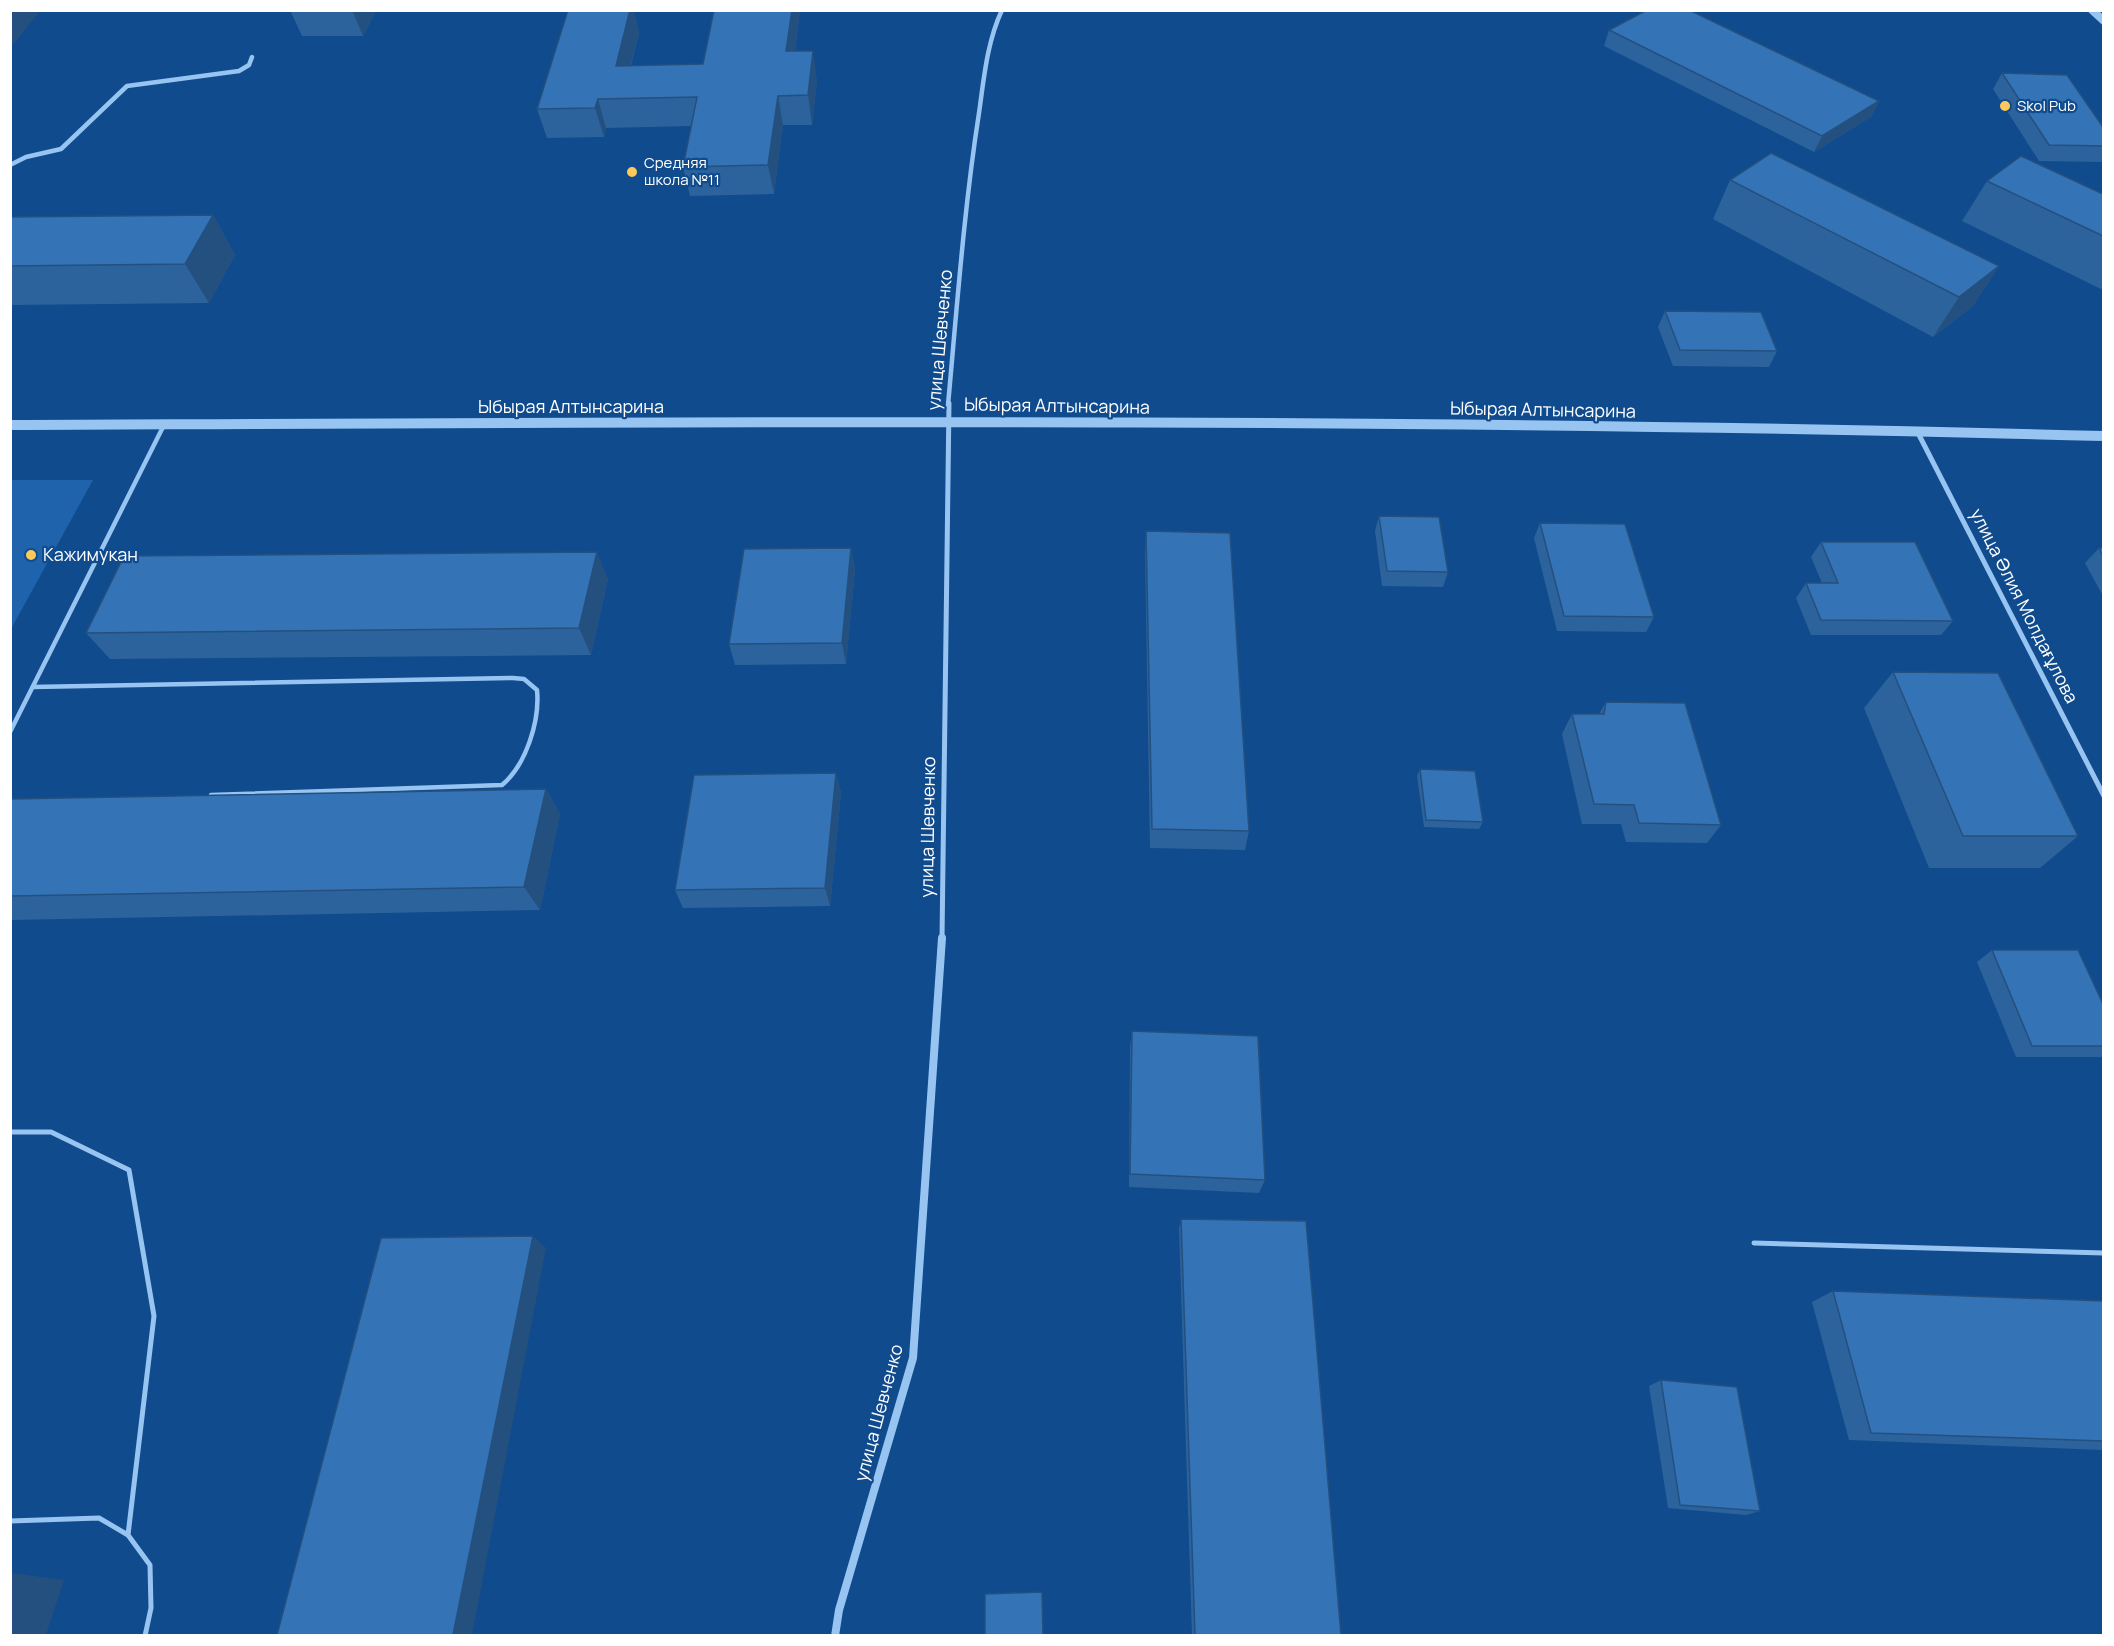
<svg xmlns="http://www.w3.org/2000/svg" width="2114" height="1646" viewBox="0 0 2114 1646" font-family="Manrope,sans-serif">
  <style>
    .green { fill: #1e63ab }
    .lines { fill: none; stroke-linecap: round; stroke-linejoin: round }
    .service-far1 { stroke: #98c4f2; stroke-width: 4.5 }
    .service { stroke: #98c4f2; stroke-width: 5 }
    .minor-far2 { stroke: #98c4f2; stroke-width: 4.5 }
    .minor-far1 { stroke: #98c4f2; stroke-width: 5 }
    .minor { stroke: #98c4f2; stroke-width: 8 }
    .tertiary-far1 { stroke: #98c4f2; stroke-width: 8 }
    .tertiary { stroke: #98c4f2; stroke-width: 10 }
    .wall { fill: #2d639c }
    .shaded-wall { fill: #24507f }
    .building { fill: #3473b5; stroke: #24507f; stroke-width: 1.5 }
    .poi-dot { fill: #ffc959; stroke: #104b8d; stroke-width: 2 }
    .labels { text-anchor: middle; stroke-width: 4.5; stroke-linejoin: round; paint-order: stroke }
    .far-poi-label { font-size: 15px; fill: #fff; stroke: #104b8d; text-anchor: start }
    .street-label { font-size: 18px; fill: #fff; stroke: #104b8d }
    .poi-label { font-size: 18px; fill: #fff; stroke: #104b8d; text-anchor: start }
  </style>
  <rect width="100%" height="100%" fill="#104b8d"/>
  <path class="green" d="M11,480h82l-82,149 -1,-149z"/>
  <g class="lines">
    <path class="service-far1" d="M33,687l480,-9 11,1 13,11c3,31 -11,75 -35,95l-291,10
      M10,732l154,-307"/>
    <path class="service" d="M10,1132h41l78,38 25,146 -26,219
      M1754,1243l350,10
      M10,1521l89,-3 29,17 22,30 1,43 -6,28"/>
    <path class="minor-far2" d="M10,165l16,-8 35,-8 66,-63 112,-15 10,-6 3,-8
      M948,405c9,-98 16,-196 31,-292 5,-35 8,-71 23,-103"/>
    <path class="minor-far1" d="M1917,431l187,365
      M942,939l7,-536"/>
    <path class="minor" d="M835,1636l4,-26 74,-252 29,-420"/>
    <path class="tertiary-far1" d="M2092,10l12,11"/>
    <path class="tertiary" d="M10,425c698,-3 1396,-8 2094,11"/>
  </g>
  <path class="wall" d="M290,10h86l-13,26h-61z
    M630,10h4l5,23 -8,33 72,-2 11,-54h86l-5,41 22,29 -5,45h-29l-9,69 -84,2 -7,-29 8,-41 -85,2 -2,9 -57,1 -10,-29z
    M1609,30l270,71 -8,16 -57,35 -210,-106z
    M2002,73l101,54v35l-64,-1 -46,-72z
    M1730,180l269,86 -26,40 -40,31 -220,-118z
    M1987,181l116,13v96l-141,-69z
    M213,215l22,40 -26,48 -199,2v-88z
    M1665,311l112,40 -8,16 -96,-1 -15,-39z
    M1379,516l69,56 -5,15 -61,-1 -7,-55z
    M1540,523l114,94 -8,15 -89,-1 -23,-93z
    M1146,531l103,300 -4,19 -95,-2 -5,-295z
    M1821,542l132,79 -12,14h-130l-15,-37 10,-15h16l-11,-26z
    M851,548l4,22 -9,94 -111,1 -6,-21z
    M2099,548h4v48l-18,-33z
    M608,579l-17,76 -481,4 -24,-26z
    M1893,672l185,164 -38,32h-111l-65,-160z
    M1606,702l115,123 -14,18 -81,-1 -5,-18h-39l-20,-90 10,-20h27z
    M1420,769l63,53 -4,7 -55,-2 -7,-51z
    M836,773l5,20 -11,113 -147,2 -8,-18z
    M546,789l14,25 -20,96 -530,10 1,-121z
    M1992,950l111,54v53h-87l-39,-95z
    M1132,1031l133,149 -6,13 -130,-6 1,-140z
    M1181,1219l160,416h-149l-13,-407z
    M1833,1291l270,10v149l-254,-10 -37,-138z
    M1661,1380l99,131 -14,4 -78,-7 -19,-122z"/>
  <path class="shaded-wall" d="M10,10h31l-31,38z
    M352,10h24l-13,26z
    M630,10h4l5,23 -16,62 -7,-29z
    M792,10h8l-9,70 -5,-29z
    M813,51l4,29 -5,45 -4,-30z
    M778,96l5,29 -9,69 -6,-29z
    M598,99l8,29 -2,9 -9,-29z
    M1879,101l-8,16 -57,35 8,-16z
    M213,215l22,40 -26,48 -24,-39z
    M1999,266l-26,40 -40,31 26,-40z
    M851,548l4,22 -9,94 -4,-21z
    M597,552l11,27 -17,76 -12,-27z
    M836,773l5,20 -11,113 -5,-18z
    M546,789l14,25 -20,96 -16,-23z
    M533,1236l13,12 -74,387h-19z
    M12,1573l52,7 -18,55h-36v-57z"/>
  <path class="building" d="M568,10h62l-14,56 87,-2 11,-54h78l-6,41h27l-5,44 -30,1 -10,69 -85,2 14,-70 -99,2 -3,9 -58,1z
    M1647,10h42l190,91 -57,35 -213,-106z
    M2002,73l65,2 36,52v19l-54,-1z
    M1771,153l228,113 -40,31 -229,-117z
    M2021,156l82,38v42l-116,-55z
    M213,215l-28,49 -175,2v-49z
    M1665,311l96,1 16,39 -97,-1z
    M1379,516l60,1 9,55 -61,-1z
    M1540,523l85,1 29,93 -90,-1z
    M1146,531l84,2 19,298 -97,-2z
    M1821,542h94l38,79 -132,-1 -15,-37h32z
    M851,548l-9,95 -113,1 15,-95z
    M2099,548h4v9z
    M597,552l-18,76 -493,5 38,-77z
    M1893,672l105,1 80,163h-115z
    M1606,702l79,1 36,122 -82,-2 -5,-18 -40,-1 -22,-90h32z
    M1420,769l55,2 8,51 -57,-2z
    M836,773l-11,115 -150,2 19,-115z
    M546,789l-22,98 -514,9 1,-97z
    M1992,950h86l25,54v42h-71z
    M1132,1031l126,5 7,144 -135,-6z
    M1181,1219l125,2 35,414h-146z
    M533,1236l-80,399h-176l104,-397z
    M1833,1291l270,10v140l-232,-8z
    M1661,1380l76,7 23,124 -80,-6z
    M1042,1592l1,43h-58v-41z"/>
  <g class="poi-dot">
    <circle cx="2005" cy="106" r="6"/>
    <circle cx="632" cy="172" r="6"/>
    <circle cx="31" cy="555" r="6"/>
  </g>
  <g class="labels">
    <g class="far-poi-label">
      <text x="2017" y="111">Skol Pub</text>
      <text x="644" y="168">Средняя<tspan x="644" dy="17">школа №11</tspan></text>
    </g>
    <g class="street-label">
      <text transform="translate(940 340) rotate(-85)" y="6">улица Шевченко</text>
      <text transform="translate(1057 406) rotate(1)" y="6">Ыбырая Алтынсарина</text>
      <text x="571" y="413">Ыбырая Алтынсарина</text>
      <text transform="translate(1543 410) rotate(1)" y="6">Ыбырая Алтынсарина</text>
      <text transform="translate(2024 606) rotate(63)" y="6">улица Әлия Молдағұлова</text>
      <text transform="translate(928 827) rotate(-89)" y="6">улица Шевченко</text>
      <text transform="translate(879 1413) rotate(-75)" y="6">улица Шевченко</text>
    </g>
    <g class="poi-label">
      <text x="43" y="561">Кажимукан</text>
    </g>
  </g>
  <rect width="2114" height="1646" fill="none" stroke="#ffffff" stroke-width="24"/>
</svg>
